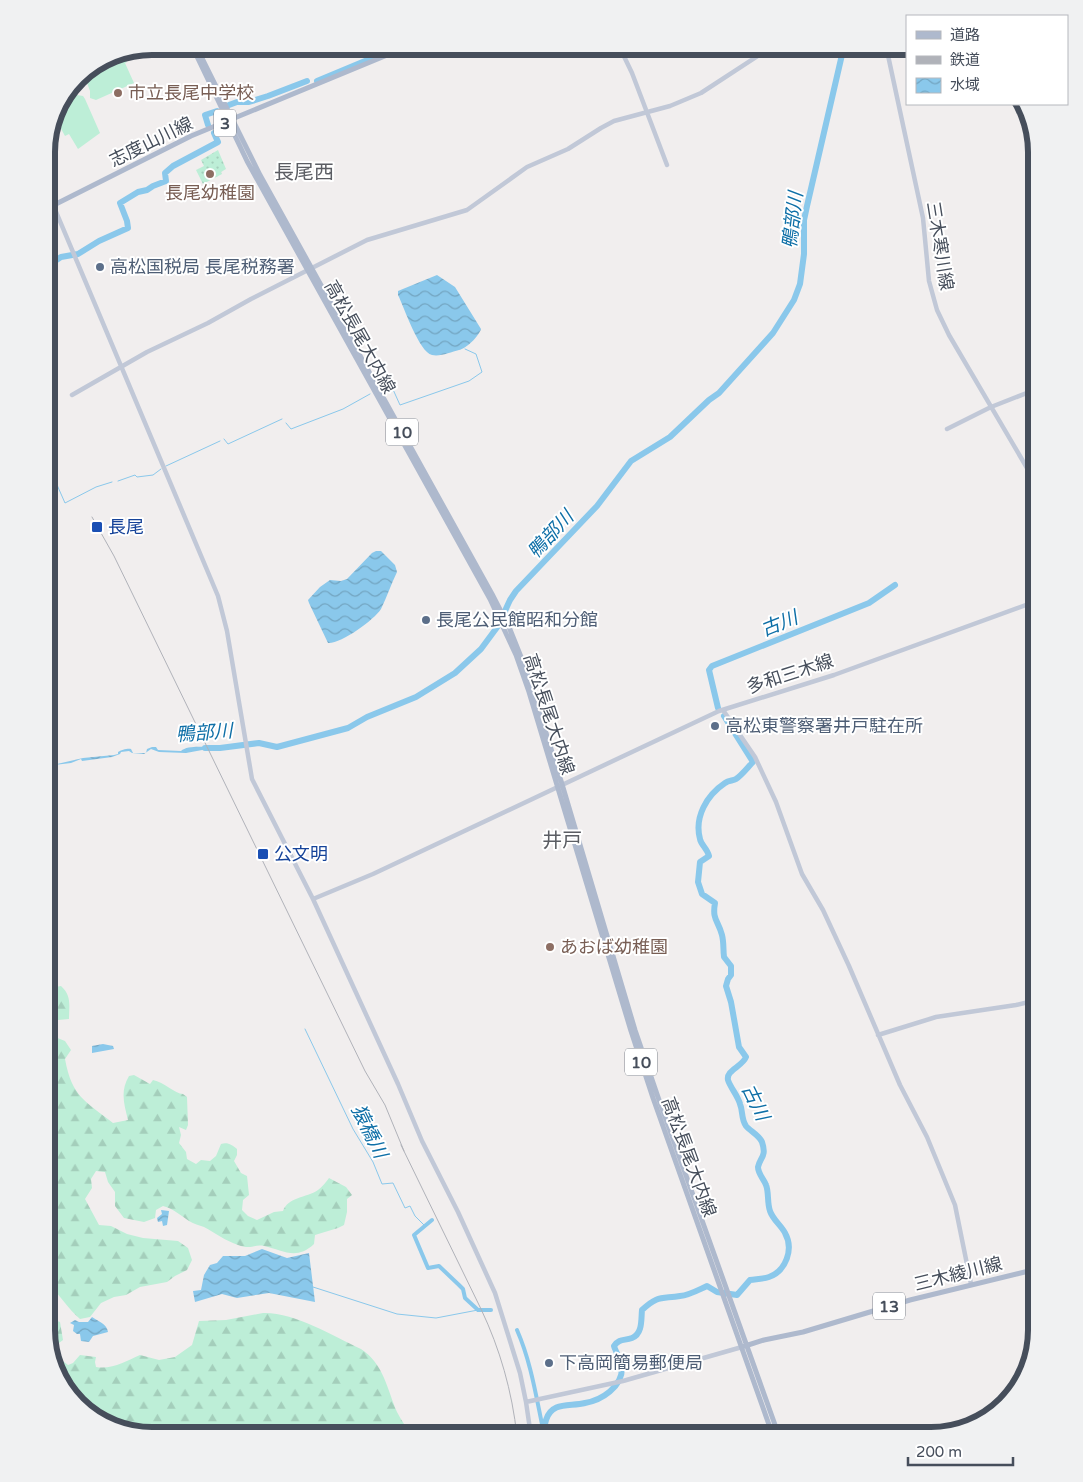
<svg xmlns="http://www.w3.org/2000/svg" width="1083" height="1482" viewBox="0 0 1083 1482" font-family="'Varela Round','Noto Sans JP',sans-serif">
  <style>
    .grass { fill: url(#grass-dots) }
    .forest { fill: url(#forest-firs) }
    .garden { fill: #bdeed7 }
    .water { fill: url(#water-waves) }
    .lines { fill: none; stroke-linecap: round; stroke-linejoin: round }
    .stream { stroke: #8ac8eb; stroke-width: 1 }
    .canal { stroke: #8ac8eb; stroke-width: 4 }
    .river { stroke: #8ac8eb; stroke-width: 6 }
    .secondary { stroke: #c1c8d7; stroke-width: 4.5 }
    .primary { stroke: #aeb9cd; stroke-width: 5 }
    .rail { stroke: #b0b2b9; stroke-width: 1 }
    .education-dot { fill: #8d6e63; stroke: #fff; stroke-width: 2 }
    .service-dot { fill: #5c6f8a; stroke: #fff; stroke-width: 2 }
    .transit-dot { fill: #1a4fb4; stroke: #fff; stroke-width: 2 }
    .labels { text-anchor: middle; stroke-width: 4; stroke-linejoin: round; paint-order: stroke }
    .shield { fill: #fff; stroke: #7e838c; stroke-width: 1 }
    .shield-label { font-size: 16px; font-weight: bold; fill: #464e5b }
    .education-label { font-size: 18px; fill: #785e54; stroke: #fff; text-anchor: start }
    .street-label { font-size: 18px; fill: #464e5b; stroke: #fff }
    .service-label { font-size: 18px; fill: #4e5e75; stroke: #fff; text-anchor: start }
    .transit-label { font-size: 18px; fill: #164399; stroke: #fff; text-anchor: start }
    .water-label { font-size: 19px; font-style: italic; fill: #0e6fa7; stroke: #fff }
    .quarter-label { font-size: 20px; fill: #5b5d63; stroke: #fff }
    .rim { fill: none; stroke: #464e5b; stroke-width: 6 }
  </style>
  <defs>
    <pattern id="grass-dots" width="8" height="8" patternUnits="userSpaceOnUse" patternTransform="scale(1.25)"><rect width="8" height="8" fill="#bdeed7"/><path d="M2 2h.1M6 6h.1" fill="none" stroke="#a4cebb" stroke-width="1.8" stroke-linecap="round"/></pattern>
    <pattern id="forest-firs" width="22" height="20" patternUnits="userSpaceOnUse" patternTransform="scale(1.25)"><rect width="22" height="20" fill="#bdeed7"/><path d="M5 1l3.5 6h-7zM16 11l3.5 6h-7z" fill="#a4cebb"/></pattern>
    <pattern id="water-waves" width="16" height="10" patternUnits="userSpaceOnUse" patternTransform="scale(1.25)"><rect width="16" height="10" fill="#8ac8eb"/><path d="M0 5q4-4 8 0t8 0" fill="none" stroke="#73a5c1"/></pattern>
  </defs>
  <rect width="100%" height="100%" fill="#f1eeee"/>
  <path class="grass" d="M218,150l8,19 -5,3 1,2 -19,10 -7,-14 8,-4 -3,-6z"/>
  <path class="forest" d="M61,986c11,10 8,20 8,33l-11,1 -3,17 10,4 6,9 -6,9c7,38 20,42 48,64l15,-3c-4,-16 -8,-29 1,-44l5,-1 16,9 3,-4c11,2 22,14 30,14l4,3 1,28 -2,5 -7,-3 2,8 -2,8 7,9 1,7 9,5 5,-4 9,1 6,-5 5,-12c7,-2 11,1 16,5v6l-3,6 7,12 6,3 2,19 -6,5 -1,10 6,6 9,4 17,-8 9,-1c5,-14 23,-13 35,-21 4,-3 8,-8 11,-12l17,9 6,8 -5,4v13l-3,13 -6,3 -23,7 -1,9c-18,17 -31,6 -50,2 -10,-2 -13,4 -26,-1 -12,-4 -23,-12 -34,-18 -5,-2 -10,-3 -15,-6 -9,-6 -15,-12 -26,-15l-7,4 -1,8 -11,4 -20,-4 -9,-12v-14l-7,-10 -3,-10 -9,-1 -5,8 1,9 -7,11 14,26 12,1 16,8 16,4 35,3 10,7 4,12 -5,10 -12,6 -8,6 -27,5 -14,8 -12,2 -13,6 -11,14 -10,2c-12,-10 -19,-23 -30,-33h-4v-283l9,-16z
    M263,1313c31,-1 70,23 98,36 23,15 26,40 36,63 4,8 10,16 14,24h-265l-47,-15 -38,-38 -15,-53v-16l3,4 11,4 3,18 -8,6 5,8 -3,7h6l5,4 5,-2 7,-8 16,2 -1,5 1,5c16,3 30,-6 44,-12l19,5 16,-3 17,-12 7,-24 27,-1z"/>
  <path class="garden" d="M123,52l4,10 -2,1 9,20 -38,17 -6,-2v-7l-7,-19 29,-18z
    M77,95l6,1 2,3 15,34 -22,16 -9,-15 -4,2 -11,-20 3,-10 7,-10 2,3z"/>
  <path class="water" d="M437,275l18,12 26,42c-2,7 -15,20 -22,21 -8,2 -19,7 -27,5 -13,-3 -28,-48 -34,-60v-4z
    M376,551h5l14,14 2,7c-6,12 -10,25 -16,37 -7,11 -40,35 -53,34l-19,-40 -1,-3 12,-13 10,-7 11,1 6,-2 25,-26z
    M152,747h4l2,3 23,1c6,-6 22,-4 31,-4l1,1 -27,5 -27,-1 -8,-3 -7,5 -12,-1 -3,-2 -8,1 -1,2 -8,3 -30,4 -1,-2 -10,4 -25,3v-2h11l26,-6 31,-3 4,-1v-2c3,-2 10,-4 13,-3l2,4h13l1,-4z
    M103,1044l10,2 1,3 -22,4v-7z
    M161,1210l8,1 -2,14 -4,1 -1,-5 -4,1 -1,-4 5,-4z
    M262,1249l25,9 22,-5 6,49 -46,-9 -32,5 -15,-4 -27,8 -2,-11 8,-1 3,-15 6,-10 7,-2 6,-7h22z
    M92,1317c6,4 15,7 16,15l-15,4 -4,6 -8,-1 -1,-7h-3l-4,-3 1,-6 -4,-2 5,-3 4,2h9z"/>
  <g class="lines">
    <path class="stream" d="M383,389l8,-4 9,20 69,-24 13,-9 -6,-18 -11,-5
      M286,423l5,6 52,-20 27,-15
      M224,439l4,5 54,-25
      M166,466l54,-25
      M46,469h4l15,34 31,-16 16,-5
      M118,481l17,-6 2,2 16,-2 8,-6
      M305,1029l48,100 20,33 9,22 11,-1 12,25 5,-2 5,10 9,9
      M313,1287l84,27 39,4 42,-8"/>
    <path class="canal" d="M432,1220l-18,15 14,33 11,-2 20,19 4,4 2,9 13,12h13
      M517,1330c14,32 19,66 26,99"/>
    <path class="river" d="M317,81l84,-35
      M229,105l8,-3h12l19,-6 39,-15
      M208,125l-3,-10 12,-4
      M46,267l15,-10 17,-3 21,-13 29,-13 -1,-7 -7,-18 18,-11 9,-2 6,-4 13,-5 -1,-8 8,-7 45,-24 -4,-9
      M46,336v-4
      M718,708l-9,-38 3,-4 157,-63 26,-18
      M205,748h15l39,-5 18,4 71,-19 19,-11 49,-20 39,-24 26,-24 17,-23 12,-26 6,-9 81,-85 34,-45 39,-24 39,-37 10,-7 54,-60 21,-33 6,-16 4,-30v-34l3,-14 37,-160
      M545,1436c-1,-6 -1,-10 1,-16 6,-19 24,-13 39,-17 17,-3 37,-16 37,-35 0,-7 -6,-15 -8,-22 6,-8 10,-5 18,-8 11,-4 9,-20 10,-28 16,-15 19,-11 38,-14 10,-1 18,-6 27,-10l10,6 20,3 13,-15c6,-1 13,-1 19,-3 17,-6 25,-28 16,-44 -4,-8 -12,-13 -15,-22 -3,-8 -1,-19 -4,-26 -2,-6 -8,-11 -8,-18 2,-10 9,-10 4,-25 -3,-7 -12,-11 -16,-16 -5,-7 -3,-15 -6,-22 -2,-8 -10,-17 -12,-24 -2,-10 14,-13 18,-23l-7,-10 -8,-45 -5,-16 2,-7 3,-4v-9l-7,-9c-1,-8 0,-14 -2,-22 -4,-15 -10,-15 -7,-32l-13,-9 -4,-12 2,-20 9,-6c-2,-8 -8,-11 -9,-17 -6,-22 7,-44 25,-56 4,-3 8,-2 11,-4 6,-4 12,-12 17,-17l-29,-46"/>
    <path class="secondary" d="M619,46l13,27 35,92
      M886,46l37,172 6,63 8,29 12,25 88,150
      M46,188l172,408 9,35 25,148 61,120 85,185 24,57 36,71 37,81 25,80 6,29 5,34
      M72,395l75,-43 61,-29 43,-24 116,-59 100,-30 60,-43 41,-18 33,-21 13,-7 56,-15 31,-13 72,-47
      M947,429l44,-22 46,-18
      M723,710l32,47 21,45 26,72 21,36 26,56 51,119 27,52 28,68 16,79
      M313,899l60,-25 346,-163 115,-36 203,-74
      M878,1035l58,-18 80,-12 21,-5
      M526,1402l97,-21 119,-34"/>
    <path class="primary" d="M192,46l55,115 243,438 26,56 13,37 102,339 22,67 120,338
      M196,46l64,129 232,419 17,33 18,45 35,112 73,246 23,67 121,339
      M46,209l145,-73 218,-90
      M745,1346l19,-6 39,-8 107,-32 127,-31"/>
    <path class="rail" d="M92,517l22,39 251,515 20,34 19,46
      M401,1145l80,164c19,40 31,82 36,127"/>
  </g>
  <g class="education-dot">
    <circle cx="118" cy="93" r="5"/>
    <circle cx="210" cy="174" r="5"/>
    <circle cx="550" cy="947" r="5"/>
  </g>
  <g class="service-dot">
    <circle cx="100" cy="267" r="5"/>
    <circle cx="426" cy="620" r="5"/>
    <circle cx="715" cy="726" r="5"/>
    <circle cx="549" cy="1363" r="5"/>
  </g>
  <g class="transit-dot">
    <rect x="91" y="521" width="12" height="12" rx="2.5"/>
    <rect x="257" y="848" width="12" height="12" rx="2.5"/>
  </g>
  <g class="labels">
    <g class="shield">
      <rect x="214" y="109.5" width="22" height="27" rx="4"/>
      <rect x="386" y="418.5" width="32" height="27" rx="4"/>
      <rect x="625" y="1048.5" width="32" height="27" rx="4"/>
      <rect x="873" y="1292.5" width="32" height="27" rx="4"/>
    </g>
    <g class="shield-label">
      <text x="225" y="129">3</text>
      <text x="402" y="438">10</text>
      <text x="641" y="1068">10</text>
      <text x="889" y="1312">13</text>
    </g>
    <g class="education-label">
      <text x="128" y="99">市立長尾中学校</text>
      <text x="210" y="199" text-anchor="middle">長尾幼稚園</text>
      <text x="560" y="953">あおば幼稚園</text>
    </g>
    <g class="street-label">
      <text transform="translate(151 142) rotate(-26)" y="6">志度山川線</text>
      <text transform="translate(940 246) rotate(81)" y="6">三木寒川線</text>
      <text transform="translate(360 337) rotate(61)" y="6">高松長尾大内線</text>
      <text transform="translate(790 674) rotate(-18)" y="6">多和三木線</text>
      <text transform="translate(549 714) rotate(72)" y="6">高松長尾大内線</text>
      <text transform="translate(689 1157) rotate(70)" y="6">高松長尾大内線</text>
      <text transform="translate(958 1274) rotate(-14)" y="6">三木綾川線</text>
    </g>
    <g class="service-label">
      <text x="110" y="273">高松国税局 長尾税務署</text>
      <text x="436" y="626">長尾公民館昭和分館</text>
      <text x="725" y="732">高松東警察署井戸駐在所</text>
      <text x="559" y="1369">下高岡簡易郵便局</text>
    </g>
    <g class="transit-label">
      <text x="108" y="533">長尾</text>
      <text x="274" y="860">公文明</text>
    </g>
    <g class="water-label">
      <text transform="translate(792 220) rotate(-83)" y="7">鴨部川</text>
      <text transform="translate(550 534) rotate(-47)" y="7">鴨部川</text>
      <text transform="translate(779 623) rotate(-22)" y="7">古川</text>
      <text transform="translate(204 732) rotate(-4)" y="7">鴨部川</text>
      <text transform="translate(756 1102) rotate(64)" y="7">古川</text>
      <text transform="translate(370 1131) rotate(64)" y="7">猿橋川</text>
    </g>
    <g class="quarter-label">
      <text x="304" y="179">長尾西</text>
      <text x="562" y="847">井戸</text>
    </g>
  </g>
  <path d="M0 0H1083V1482H0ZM152 55H931A97 97 0 0 1 1028 152V1330A97 97 0 0 1 931 1427H152A97 97 0 0 1 55 1330V152A97 97 0 0 1 152 55Z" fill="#f0f1f2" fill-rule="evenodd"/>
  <path class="rim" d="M152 55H931A97 97 0 0 1 1028 152V1330A97 97 0 0 1 931 1427H152A97 97 0 0 1 55 1330V152A97 97 0 0 1 152 55Z"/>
  <rect x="906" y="15" width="162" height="90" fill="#ffffff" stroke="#b5b8bd"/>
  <rect x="916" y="31" width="25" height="8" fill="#aeb9cd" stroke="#b5b8bd"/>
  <text x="950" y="40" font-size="15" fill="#464e5b">道路</text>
  <rect x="916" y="56" width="25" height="8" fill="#b0b2b9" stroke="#b5b8bd"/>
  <text x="950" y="65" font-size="15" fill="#464e5b">鉄道</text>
  <rect x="916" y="78" width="25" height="15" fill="url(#water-waves)" stroke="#b5b8bd"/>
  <text x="950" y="90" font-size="15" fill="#464e5b">水域</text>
  <path d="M908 1457v8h105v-8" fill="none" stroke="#464e5b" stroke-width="2.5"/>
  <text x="916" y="1457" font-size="15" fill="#464e5b" stroke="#ffffff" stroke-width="4" paint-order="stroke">200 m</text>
</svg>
